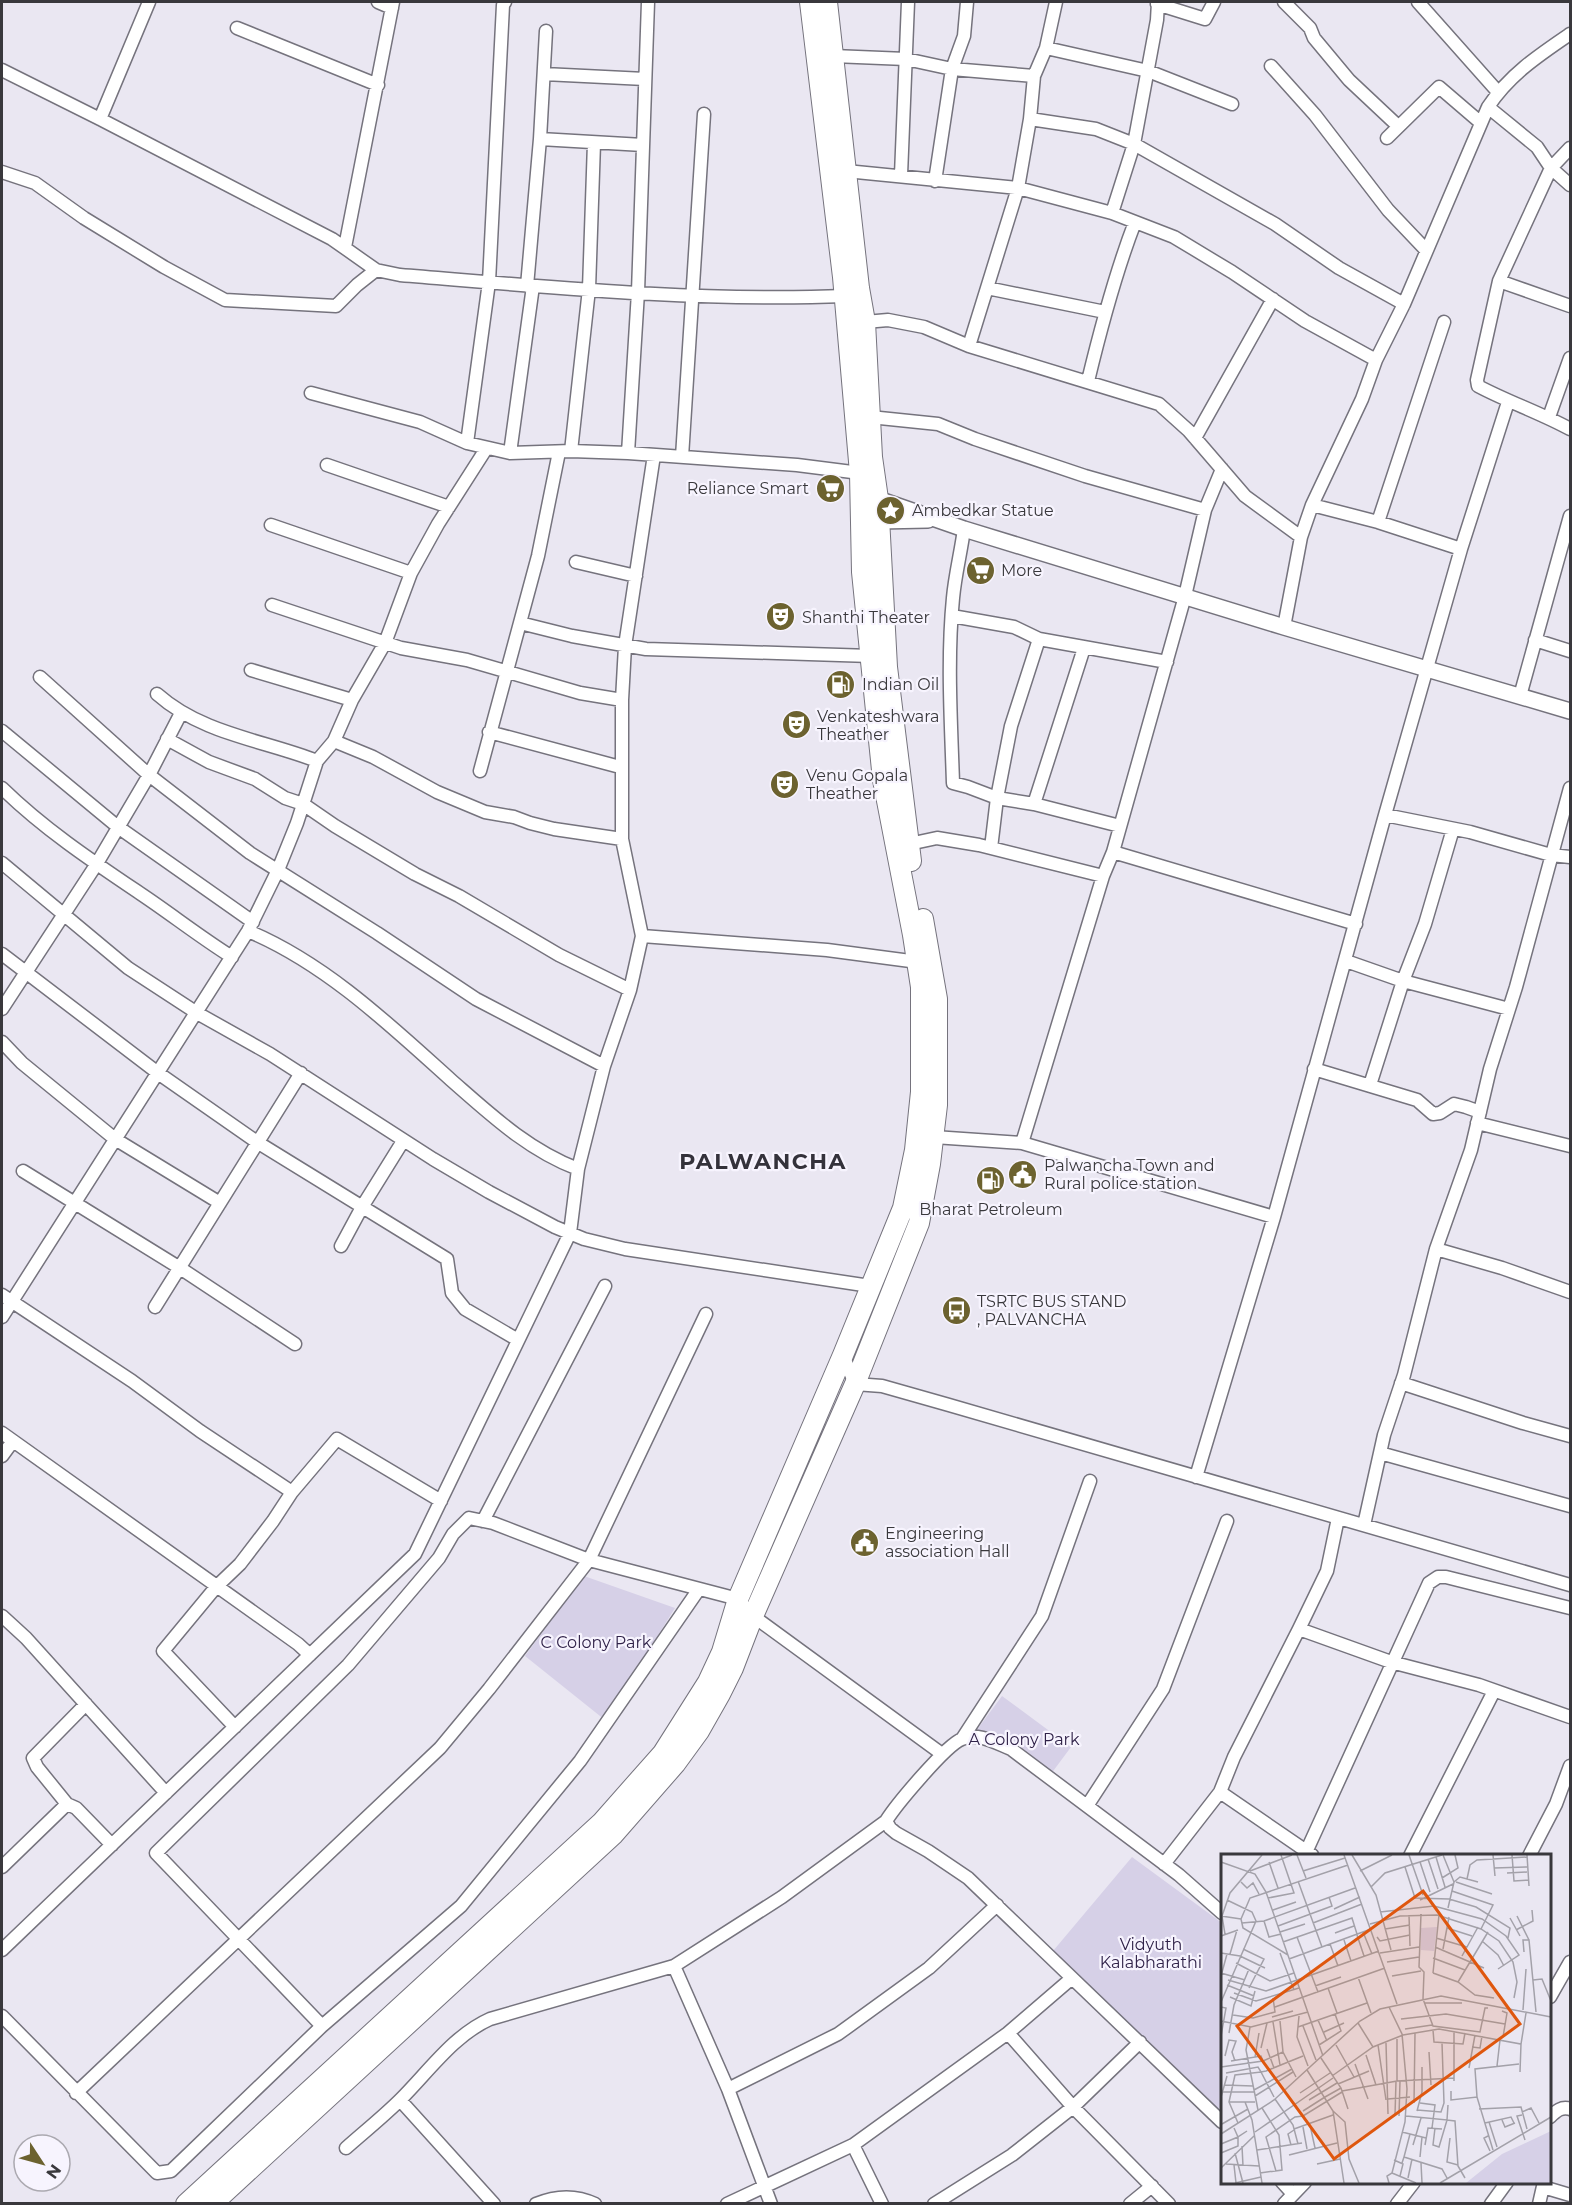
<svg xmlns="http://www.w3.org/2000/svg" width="1572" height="2205" viewBox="0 0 1572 2205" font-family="Montserrat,sans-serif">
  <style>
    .green { fill: #d6d0e7 }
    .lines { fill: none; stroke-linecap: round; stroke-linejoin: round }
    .minor-casing { stroke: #75737d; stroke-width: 15 }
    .tertiary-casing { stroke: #75737d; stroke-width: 18 }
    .trunk-casing { stroke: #75737d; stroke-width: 22 }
    .minor { stroke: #fff; stroke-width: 12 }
    .tertiary { stroke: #fff; stroke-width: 15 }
    .trunk { stroke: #fff; stroke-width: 20 }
    .labels { text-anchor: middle; stroke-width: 4.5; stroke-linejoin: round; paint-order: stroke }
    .poi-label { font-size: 16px; fill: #39383c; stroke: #f7f4fe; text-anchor: start }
    .park-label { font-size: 16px; fill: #302249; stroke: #f7f4fe }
    .district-label { font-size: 22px; font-weight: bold; letter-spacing: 1.5px; fill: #34323b; stroke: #f7f4fe }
    .inset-road { fill: none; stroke: #a3a1a9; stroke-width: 1.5 }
    .view { fill: #df570e; fill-opacity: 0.15; stroke: #df570e; stroke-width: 3 }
    .inset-edge { fill: none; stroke: #39383c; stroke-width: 3 }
  </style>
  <rect width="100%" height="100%" fill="#eae7f2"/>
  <path class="green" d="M584,1576l91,32 -70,112 -80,-64z
    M1002,1696l69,51 -26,35 -69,-51z
    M1132,1857l90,66v180l-3,6 -166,-158z"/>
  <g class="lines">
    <defs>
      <path id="minor" d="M378,2l14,6
        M1284,2l26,26 4,10 35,42 49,46
        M1418,2l80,90
        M1157,4l48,15 9,-17
        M237,28l141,57
        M1046,48l102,23 84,33
        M833,56l73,3 46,10 82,7
        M1271,66l44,49 73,95 38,40
        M2,70l98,49 232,120 44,31 24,5c148,12 297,27 445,21
        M544,74l101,5
        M1488,107l49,40 14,21 19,17
        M100,119l49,-117
        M1030,119l66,10 38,15 141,80 64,44 65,36
        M1387,138l52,-51 42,36
        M540,139l103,6
        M1570,148l-19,20 -52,113 -22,99 1,6c30,16 63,27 92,43
        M846,171l172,17 94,25 62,24 58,35 73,49 71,39
        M2,172l33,11 49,35 80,49 61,33 111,6 21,-21 19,-15
        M901,175l7,-173
        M935,181l17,-112 12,-33 3,-34
        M1112,213l22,-69 23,-124 1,-18
        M345,247l48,-245
        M1499,281l71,25
        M527,286l13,-147 6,-108
        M987,288l118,24
        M865,322l23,-2 36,7 45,19 190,58 30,27 56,65 56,41
        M969,346l49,-158 12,-69 4,-43 12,-28 10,-46
        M1088,381c13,-54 27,-107 47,-159
        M311,393l109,29 47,21 43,10 61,-2 57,2 169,12 63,8
        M870,417l68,7 37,15 110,37 120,34
        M1549,417l21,-59
        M1195,438l78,-139
        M467,443l22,-161 14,-277 2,-3
        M571,451l18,-162 5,-146
        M510,453l23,-167
        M628,453l10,-161 10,-290
        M682,457l22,-343
        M327,465l122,42
        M1312,505l66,17 83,27
        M1378,522l66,-200
        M271,525l140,48
        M964,529c-3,23 -9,46 -11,69 -6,61 -2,124 0,185l15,4 29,11 37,6 86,22
        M576,562l60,14
        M272,605l129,43 66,12 113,33 42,7
        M952,616l62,11 25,12 128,23
        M520,623l52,13 74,13 225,7
        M1284,627l17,-90 11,-32 50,-106 14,-39 28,-56 84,-197c21,-32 51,-52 82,-73
        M1535,640l35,11
        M251,670l101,30
        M40,677l109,98 101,78 127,80 99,66 128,67
        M157,694c45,40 106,46 160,67
        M1520,696l50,-180
        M2,731l116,96 135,95
        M489,732l131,35
        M167,739l42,23 46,17 30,19 18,6 32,22 80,48 44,22 100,59 71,35
        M334,741l39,16 64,35 48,20 29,5 16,6 24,6 68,10
        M480,771l58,-215 21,-104
        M2,788c42,41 90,73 139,106 30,20 59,43 91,63
        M1034,804l50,-156
        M1385,815l85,17 81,23 19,2
        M909,844l28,-6 42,7 124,31
        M991,848l6,-50 14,-72 28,-87
        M1113,852l243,72
        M2,863l126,105 69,45 73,41 163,105 56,33 66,35 29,12 41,10 245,37
        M248,931c77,32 142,94 203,149 40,35 77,70 127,89
        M642,936l185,14 91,12
        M2,954l156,119 99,69 190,117 5,34 13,16 53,31
        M1346,961l57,20 106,28
        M2,1009l94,-144 53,-90 32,-62
        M2,1042l20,21 93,76 105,64
        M1314,1069l103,31 16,14 7,-1 14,-9 12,3 14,5
        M1370,1085l33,-104 22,-57 28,-95
        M1477,1123l93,23
        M932,1133l2,4 88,6 252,74
        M1022,1143l81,-267 10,-24 72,-256 20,-86 17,-41
        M23,1171l157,97 115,76
        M341,1246l21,-39 41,-66
        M1436,1249l66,19 68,24
        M2,1295l130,86 68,50 92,61
        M155,1307l146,-234
        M2,1317l246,-386 30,-61 19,-47 20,-62 17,-20 18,-41 33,-57 26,-70 27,-49 48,-75
        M843,1355l12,29 27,2 67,19 621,180
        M1401,1383l122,40 47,13
        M2,1433l296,211 12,11
        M1380,1453l190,53
        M2,1456l11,-15
        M1196,1477l78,-260 111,-402 76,-266 47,-147
        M483,1521l122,-235
        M1364,1525l20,-90 20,-60 32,-126 35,-99 19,-81 26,-82 54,-199
        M2,1616l24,22 140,155
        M1299,1629l92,33 88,23 91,32
        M86,1704l-53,54 4,9 30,37 9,4 36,37
        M235,1727l-72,-76 53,-64 24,-23 33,-43 19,-29 45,-53 104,62
        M962,1739l80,-123 48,-135
        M1220,1792l92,63
        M1087,1806l76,-117 64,-168
        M1307,1850l122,-267 9,-6h8l124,31
        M1410,1856l84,-165
        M1529,1856l27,-52 14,-38
        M1164,1864l56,-72 14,-35 65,-128 28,-58 11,-53
        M2,1867l65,-63
        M1222,1913l-43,-38 -168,-126c-15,-6 -33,-17 -49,-10 -16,6 -66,66 -76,82l4,7 6,5 32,18 40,27 254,244
        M2,1950l413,-396 155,-321 8,-64 26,-103 26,-76 12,-54 -20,-97v-139l3,-54 29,-191
        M674,1966l54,123 43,115
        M1550,1997l20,-35
        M2,2016l155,157 14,-2 151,-145 -166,-173 192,-188 91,-107 14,-24 16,-16 24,5 96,37 149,39 15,17 189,138
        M322,2026l139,-120 119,-145 119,-172
        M1008,2033l65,74 96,97
        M728,2089l110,-55 91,-66 68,-63
        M76,2093l364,-345 49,-59 100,-129 117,-246
        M400,2100l94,104
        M1550,2117c6,-6 12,-11 20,-8
        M853,2145l29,59
        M346,2148c18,-16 38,-32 55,-49 28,-28 53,-64 89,-80l184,-53 108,-69 104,-76
        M1282,2182l11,12
        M1543,2187l27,8
        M536,2204c19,-8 40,-9 59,0
        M727,2204l126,-59 155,-112 64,-55
        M934,2204l78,-49 61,-48 67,-65
        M1130,2204l22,-18
        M1284,2204l21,-22
        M1397,2204l17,-22
        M1491,2204l16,-22
        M1539,2204l5,-22"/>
      <path id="tertiary" d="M868,498l10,1 86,30 320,98 286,84
        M874,528l5,-7 49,-1"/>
      <path id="trunk" d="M827,2l32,286 6,34 7,135 6,42 9,168 24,194
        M186,2204l416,-382 61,-69 45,-71 14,-30 16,-53 105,-244 60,-147 12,-58 6,-58v-105l-8,-52 -30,-155 -21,-208 -2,-99 -17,-196 -33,-275
        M212,2204l401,-369 62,-71 24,-33 21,-37 13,-26 20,-52 102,-232 64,-161 11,-59 7,-59v-106l-14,-80"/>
    </defs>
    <use href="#minor" class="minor-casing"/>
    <use href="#tertiary" class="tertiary-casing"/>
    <use href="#trunk" class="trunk-casing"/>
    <use href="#minor" class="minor"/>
    <use href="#tertiary" class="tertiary"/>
    <use href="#trunk" class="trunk"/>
  </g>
  <defs>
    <symbol id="supermarket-disc" viewBox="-11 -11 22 22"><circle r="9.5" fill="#6c622f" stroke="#f7f4fe"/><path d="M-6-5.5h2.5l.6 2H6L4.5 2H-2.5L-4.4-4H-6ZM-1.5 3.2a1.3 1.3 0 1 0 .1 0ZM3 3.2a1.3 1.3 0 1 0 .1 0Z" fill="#fff"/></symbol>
    <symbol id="sight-disc" viewBox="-11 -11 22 22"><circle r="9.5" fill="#6c622f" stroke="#f7f4fe"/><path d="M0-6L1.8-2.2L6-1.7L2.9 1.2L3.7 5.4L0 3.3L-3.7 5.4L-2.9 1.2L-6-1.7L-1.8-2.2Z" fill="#fff"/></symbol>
    <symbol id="theatre-disc" viewBox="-11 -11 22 22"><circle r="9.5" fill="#6c622f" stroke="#f7f4fe"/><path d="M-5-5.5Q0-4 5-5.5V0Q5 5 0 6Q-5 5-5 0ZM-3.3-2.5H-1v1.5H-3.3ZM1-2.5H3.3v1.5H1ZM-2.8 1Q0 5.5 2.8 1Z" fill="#fff"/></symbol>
    <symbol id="fuel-disc" viewBox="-11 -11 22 22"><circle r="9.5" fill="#6c622f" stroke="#f7f4fe"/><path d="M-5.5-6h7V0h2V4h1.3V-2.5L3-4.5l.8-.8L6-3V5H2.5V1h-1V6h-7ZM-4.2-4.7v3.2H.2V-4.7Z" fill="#fff"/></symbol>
    <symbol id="civic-disc" viewBox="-11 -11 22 22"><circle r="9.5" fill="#6c622f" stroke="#f7f4fe"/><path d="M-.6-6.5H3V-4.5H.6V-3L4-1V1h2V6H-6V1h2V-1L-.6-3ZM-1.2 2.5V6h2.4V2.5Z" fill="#fff"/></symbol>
    <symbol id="bus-disc" viewBox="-11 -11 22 22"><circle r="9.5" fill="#6c622f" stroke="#f7f4fe"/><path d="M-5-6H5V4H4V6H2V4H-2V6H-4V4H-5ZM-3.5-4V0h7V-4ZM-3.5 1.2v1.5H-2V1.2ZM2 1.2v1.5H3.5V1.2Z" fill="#fff"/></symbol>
  </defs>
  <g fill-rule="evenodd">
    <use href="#supermarket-disc" x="814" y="472" width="33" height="33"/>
    <use href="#sight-disc" x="874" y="494" width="33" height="33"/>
    <use href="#supermarket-disc" x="964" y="554" width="33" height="33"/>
    <use href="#theatre-disc" x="764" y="600" width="33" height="33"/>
    <use href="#fuel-disc" x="824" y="668" width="33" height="33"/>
    <use href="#theatre-disc" x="780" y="708" width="33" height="33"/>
    <use href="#theatre-disc" x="768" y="768" width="33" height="33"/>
    <use href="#civic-disc" x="1006" y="1158" width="33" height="33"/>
    <use href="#fuel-disc" x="974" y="1164" width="33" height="33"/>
    <use href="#bus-disc" x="940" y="1294" width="33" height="33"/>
    <use href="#civic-disc" x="848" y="1526" width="33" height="33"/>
  </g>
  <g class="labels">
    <g class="poi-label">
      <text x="809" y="494" text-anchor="end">Reliance Smart</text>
      <text x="912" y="516">Ambedkar Statue</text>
      <text x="1001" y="576">More</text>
      <text x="802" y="623">Shanthi Theater</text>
      <text x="862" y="690">Indian Oil</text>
      <text x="817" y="722">Venkateshwara<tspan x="817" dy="18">Theather</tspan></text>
      <text x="806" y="781">Venu Gopala<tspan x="806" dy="18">Theather</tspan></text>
      <text x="1044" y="1171">Palwancha Town and<tspan x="1044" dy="18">Rural police station</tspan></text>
      <text x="991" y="1215" text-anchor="middle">Bharat Petroleum</text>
      <text x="977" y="1307">TSRTC BUS STAND<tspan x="977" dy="18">, PALVANCHA</tspan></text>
      <text x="885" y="1539">Engineering<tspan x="885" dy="18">association Hall</tspan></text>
    </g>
    <g class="park-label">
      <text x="596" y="1648">C Colony Park</text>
      <text x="1024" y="1745">A Colony Park</text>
      <text x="1151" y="1950">Vidyuth<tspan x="1151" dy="18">Kalabharathi</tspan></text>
    </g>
    <g class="district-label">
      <text x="763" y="1169">PALWANCHA</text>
    </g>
  </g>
  <g transform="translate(1221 1854)">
    <rect width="330" height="330" fill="#eae7f2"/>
    <path d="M216,73l-3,24 -13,-1v-22zM330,277v52h-85l36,-29z" fill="#d6d0e7"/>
    <path class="inset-road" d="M76,1l9,23M123,1l53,149M131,1l24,40 15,55M188,1l14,40M222,1l11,27 -6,26M272,1l2,21M291,1l2,26 14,-1M306,1l2,31M215,3l9,30M207,5l10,30M0,8l34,12 11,18 57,164M48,8l9,26M199,8l10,30M184,13l10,31 34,1 27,8 34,21 -2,10M273,14l33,-1M29,17l42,-16M82,17l42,-13M139,17l32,-16M286,19l20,-1M221,24l16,-10 -3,-13M246,25l3,-14 7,-5 50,-3M77,27l24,66M20,28l6,6 6,-5 6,11M233,28l6,-5 18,5M235,28l36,12M150,33l14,-14 57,-18M231,37l41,14 -12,24M47,44l26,-5 -13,-38M199,46l33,-16M113,55l26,-12M52,56l23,-8M159,58l54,-6 48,13 24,17 13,19 -21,14M200,60l-2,53 5,5 -1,27 10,27 47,6 5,-24h3M188,61l1,31M0,62l20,3M296,62l12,24M289,64l10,18M43,67l5,16 12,-3M21,69l22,-2 91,-33M92,69l49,-19M149,70l30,-8 37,-1 44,14 18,12 14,21 4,20 -3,16M57,72l54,-20 -3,-9M226,74l25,8M164,75l25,-4M295,76l17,-9 -1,-11M59,78l25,-8M142,78l9,22M114,79l19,-7M4,80l-3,-18 8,-23 32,-38M136,81l7,21M0,82l17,-6M76,83l21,55M156,83l3,4 30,-6M215,84l31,9M123,86l7,21M261,87l16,14 6,11M62,88l69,-24 5,16M109,90l8,22M214,93l49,21M22,95l21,10 -15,29M222,95l6,-32M303,98l-1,-12h6l7,72M0,99l19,3 25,12M59,99l14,37M159,99l39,-6M9,100l7,-24M67,101l-45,-27 -2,-9 9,-21 98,-33M241,102l16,-29M212,104l32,12M68,105l82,-30M166,108l32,-5M15,109l34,18 24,-8M0,119l24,7M212,119l25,9 17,13 19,3M212,119l6,-58M0,122l6,-22M171,122l29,-5M137,123l13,36M7,126l38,11 113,-40M312,126l9,-1 9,22M237,128l30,-50M6,131l27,11M94,132l26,-9M107,134l9,25M13,139l22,8 43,-13M9,143l21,9 4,-15M0,148l35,-81 -4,-9 -25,-12M204,149h37M0,153l5,1 -5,28M54,153l110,-39M302,156l3,-41M281,157l5,2 -4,24M12,161l20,3 22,-6 -2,-14M78,162l-2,21 11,29M51,163l21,-6M180,165l45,-5 59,10M97,166l9,21M0,167l30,6 57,-15M59,167l3,31 13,25M52,168l7,43M137,169l15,24M82,172l13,34M29,173l-4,23 12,60M77,173l69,-24M184,175l27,-4M212,176l1,12 29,2 2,-11M233,177v50M103,178l20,-9M8,179l5,-28 15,-36M176,185v42M165,189l2,71M98,191l22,-14 -6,-17M115,191l18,32M157,191l8,55M251,193l8,1 2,-12M40,194l6,-25M46,195l7,19M208,198l2,33M145,201l10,30M4,202l4,-16 7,1 -4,11 3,9M34,203l4,-24M100,204l20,30 7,21M10,207l30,-5 2,5M134,210l13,35M276,212l3,-26M0,213l42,-6 20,-9M248,214l6,-33M86,216l26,41 11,72M299,218l1,-28M5,219l32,-6 3,5 5,-1 37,-15M111,222l41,-29 30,-12 36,-6 82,15 5,-31M117,230l31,-13M3,231l29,1M33,236l38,-21M121,237l55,-10 57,-3M230,237v9l26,-3 16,53M1,238h32M79,239l30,-20M34,242l38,-24M0,243l6,-21M104,243l16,-9M256,243l-2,-28 44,-5M54,245l18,26 5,19M167,245l22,-2M88,246l28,-17M8,248h26M24,248l7,18 10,63M193,249l1,-70M199,249l15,2 -3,23M258,255l42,-2 6,22M196,256l24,2 3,-9 -2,-60M82,257l22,-14M112,257l12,11 4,37 10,24M196,257l5,-19v-25M301,258l9,-4 8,15M174,261l1,-34M301,261l-5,1 8,24M178,262l1,-35M185,262l41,4 1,-15M281,266l3,7 10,-4M268,268l8,25M17,269l-9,-21 6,-27 26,-3 13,25M264,269l26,-6 3,6M1,270l26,-15M89,271l5,23M82,273l4,22M214,274l-2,17 6,2 8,-27 8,1 3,45 7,12M73,275l39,-14M34,278l78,-54M181,278l24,6M0,280l53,-34 86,-79 20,-12 61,-13 110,21M267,282l-4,2 6,13M229,284l-3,24 11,3M0,290l17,-7 -4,-9M70,291l-3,-11 6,-4M192,291l8,-27M204,291l3,-17 14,1M21,292l1,20M36,296l45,-7M0,299l17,-7v-9l9,-6M14,299l8,30M68,301l48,-12M183,303l6,-23M199,303l2,-20M173,306l9,4 -3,12M181,309l2,-6 38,12 5,9M200,309l1,20M5,310l33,2M96,310l23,-5M13,311l2,18M0,314l34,-33M55,317l-10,-34 29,-20 8,-1 39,-24M39,319l22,-3 -3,-35 -17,-27M171,319l24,10M187,324l4,-19M14,329l26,-6M168,329l-2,-7 5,-3 13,-51 2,-33 -5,-55 -13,-27M219,329l111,-66"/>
    <path class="view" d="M202,37l97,133 -186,135 -97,-133z"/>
    <rect width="330" height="330" class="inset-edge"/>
  </g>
  <rect width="1572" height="2205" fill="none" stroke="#39383c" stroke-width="6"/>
  <g transform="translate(42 2163) rotate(126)"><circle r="28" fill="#f7f4fe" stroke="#aba9b0" stroke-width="1.5"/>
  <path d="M0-4.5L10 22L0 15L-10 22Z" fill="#6c622f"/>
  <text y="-9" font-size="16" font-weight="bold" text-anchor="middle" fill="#39383c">N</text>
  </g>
</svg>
